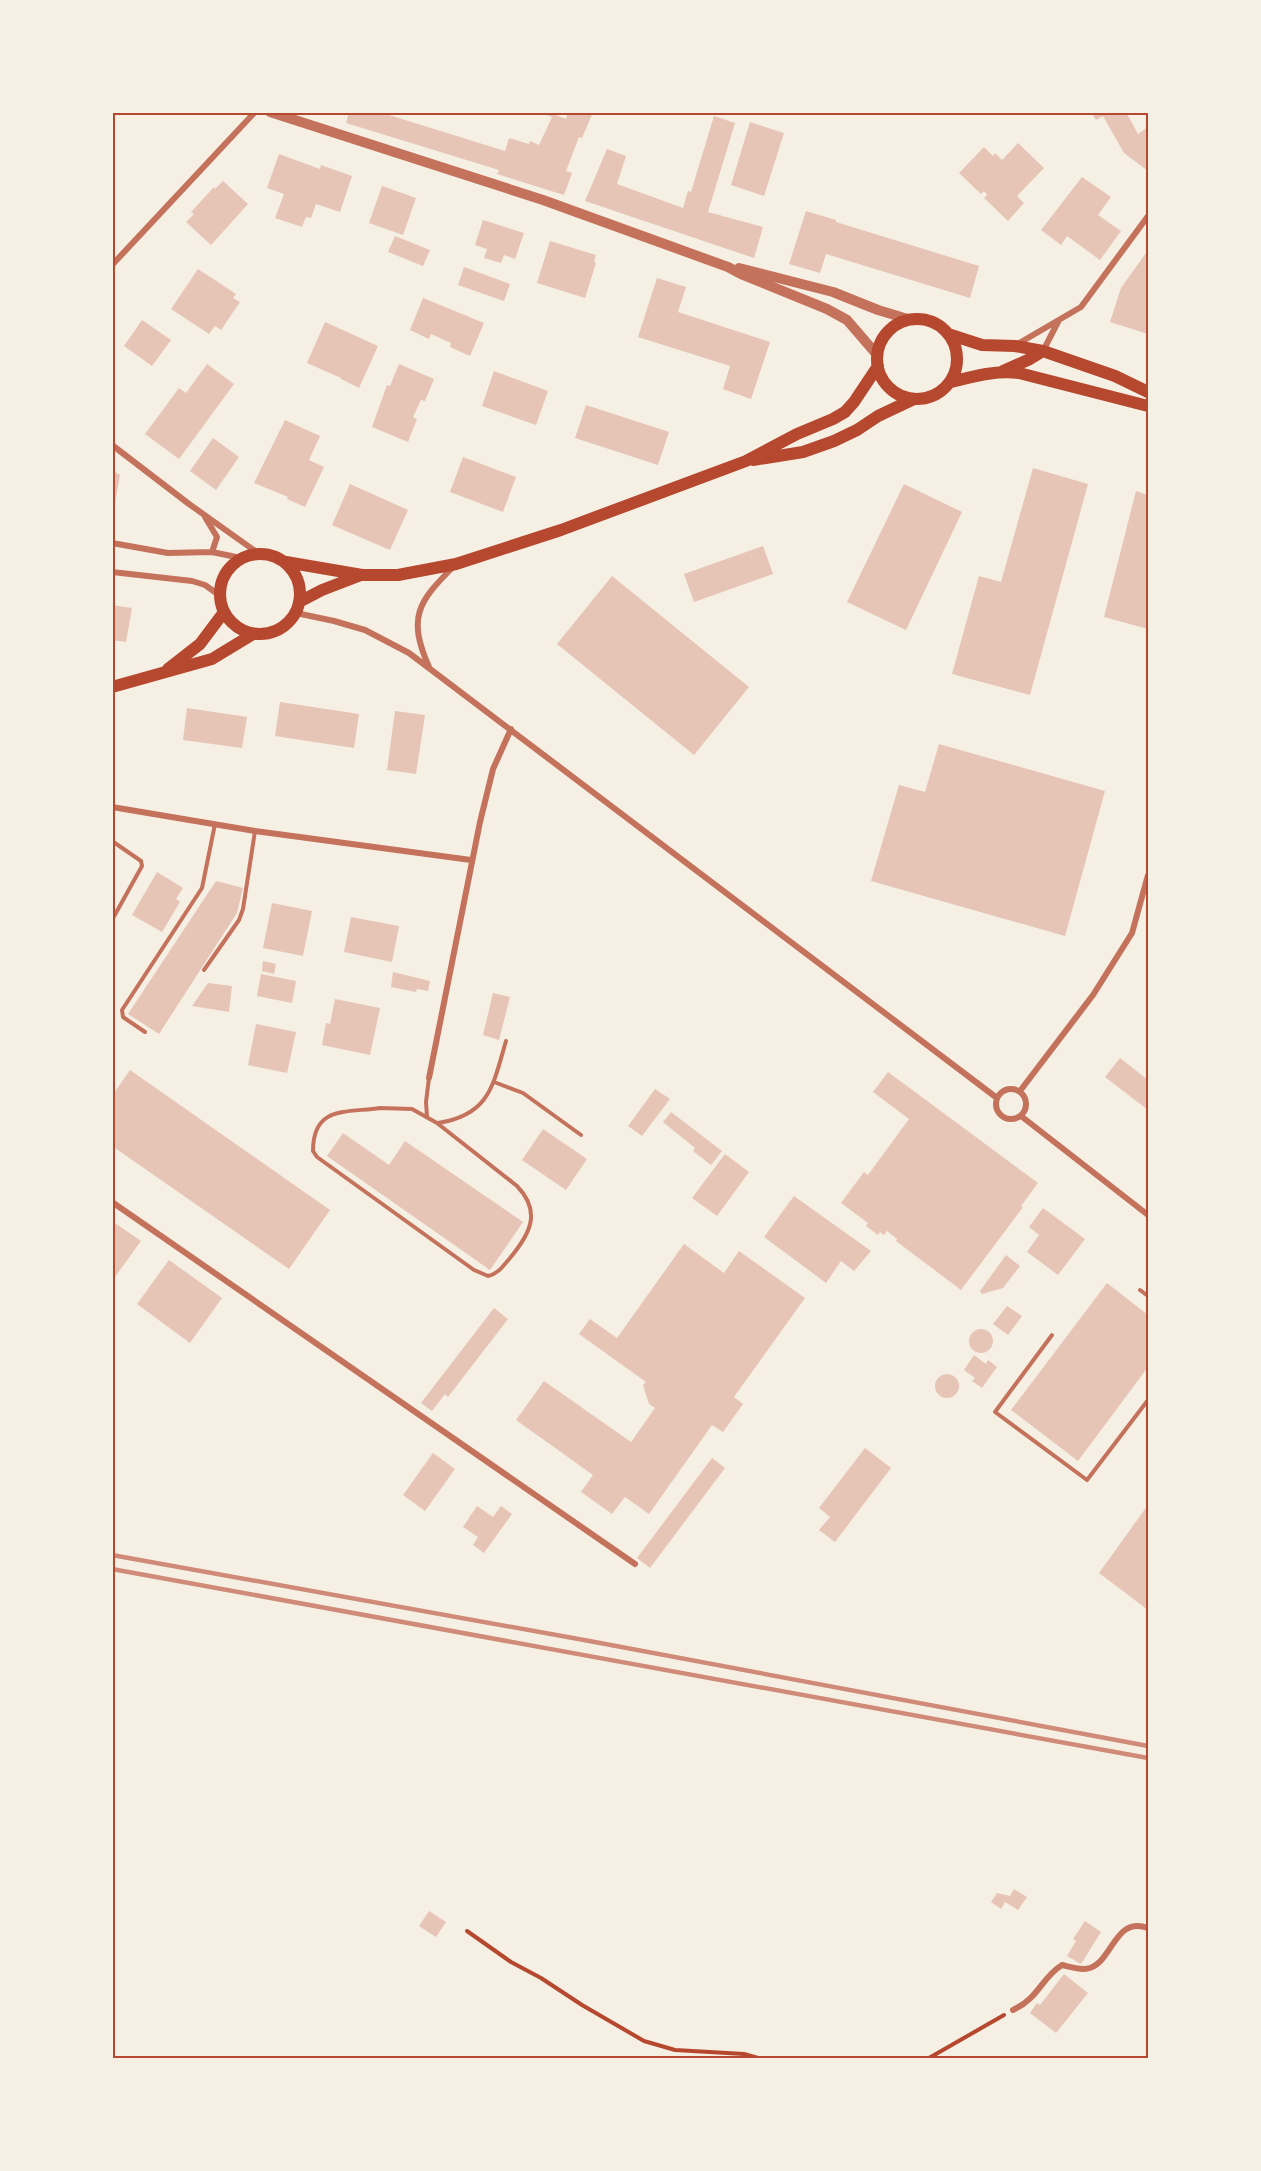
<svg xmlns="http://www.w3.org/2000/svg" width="1261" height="2171" viewBox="0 0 1261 2171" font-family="Montserrat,sans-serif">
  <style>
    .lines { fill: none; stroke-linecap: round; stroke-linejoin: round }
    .stream { stroke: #c9d6d2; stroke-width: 6 }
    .building { fill: #e6c5b7 }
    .path { stroke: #b5482f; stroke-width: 4 }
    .service { stroke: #c5725c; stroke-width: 4 }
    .minor { stroke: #c5725c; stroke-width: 6 }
    .tertiary { stroke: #c5725c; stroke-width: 10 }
    .secondary { stroke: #b5482f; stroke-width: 12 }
    .rail { stroke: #cf8b77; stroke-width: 4.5 }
    .neatline { fill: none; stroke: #b5482f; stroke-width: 2 }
  </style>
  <rect width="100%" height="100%" fill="#f6efe4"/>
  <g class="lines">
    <path class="stream" d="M849,112h5"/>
  </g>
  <path class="building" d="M349,112h41l-1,3 116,36 4,-13 20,6 1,-3 9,4 13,-28 -13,-5h14v2l13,5 2,-7h25l-11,26 -3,-1 -13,34 6,2 -8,22 -67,-21 2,-4 -153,-47z
    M1091,112h35l12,22 10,-7v44l-24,-18 -21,-37 -7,4z
    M714,116l21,7 -27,89 55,15 -9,31 -169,-57 22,-52 19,7 -9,28 66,24 5,-17 3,1z
    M750,122l34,11 -20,63 -33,-11z
    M1018,143l26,25 -27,28 7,7 -16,18 -24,-23 3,-3 -3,-4 -3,3 -22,-21 25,-26 9,9 2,-3 7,7z
    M279,154l41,15 1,-4 31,11 -12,36 -24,-8 -5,14 -5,-1 -4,10 -27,-9 9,-24 -17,-6z
    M1082,177l29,20 -13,18 23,16 -21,29 -33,-24 -6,9 -20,-15z
    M223,181l25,23 -37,41 -25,-23 8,-8 -3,-2 23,-25 1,2z
    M382,186l34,12 -13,37 -34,-12z
    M806,211l30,9v2l143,44 -9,32 -144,-44 -6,19 -31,-9z
    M483,220l41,13 -9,26 -11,-4 -3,8 -17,-5 3,-9 -12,-4z
    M395,236l35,14 -7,16 -35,-14z
    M550,241l46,14 -2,7 2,1 -11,35 -48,-15z
    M1148,250v84l-38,-12 11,-34z
    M464,267l46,17 -6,17 -46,-16z
    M198,269l38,25 -3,4 7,4 -19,28 -6,-4 -6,8 -38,-25z
    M657,278l29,9 -8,25 92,30 -19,57 -28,-10 7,-23 -92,-29z
    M423,298l61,25 -14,33 -20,-9 1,-4 -20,-9 -2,5 -19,-9z
    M142,320l29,20 -19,26 -28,-20z
    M325,322l53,24 -19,42 -18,-9v-1l-34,-15z
    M207,364l27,20 -55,75 -34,-25 34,-46 7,5z
    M399,364l35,15 -9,22 -4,-1 -8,17 4,2 -9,23 -36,-15 15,-42 3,1z
    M494,371l54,20 -12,34 -54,-19z
    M586,405l83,27 -11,33 -83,-27z
    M285,420l35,16 -11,24 15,7 -19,40 -18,-8 1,-2 -34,-14z
    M213,438l26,19 -23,33 -26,-19z
    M463,457l53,20 -13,35 -53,-20z
    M1033,468l55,16 -58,211 -78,-21 27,-98 22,6z
    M112,470l8,5 -6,33h-2z
    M350,484l58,26 -18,40 -58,-25z
    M904,484l58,28 -56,118 -59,-28z
    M1136,491l12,4v134l-44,-12z
    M763,546l10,28 -79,28 -10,-28z
    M612,576l137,111 -55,68 -137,-111z
    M112,605l20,3 -6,34 -14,-2z
    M280,702l79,12 -5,34 -79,-12z
    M187,708l60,9 -5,31 -59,-8z
    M395,711l30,4 -9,59 -29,-4z
    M939,744l166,47 -40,145 -194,-55 28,-96 26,7z
    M157,872l26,16 -7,11 4,3 -18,30 -30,-17z
    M216,881l27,7 -6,25 -78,121 -31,-20z
    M272,903l40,8 -9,45 -40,-8z
    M351,917l48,9 -7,36 -48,-10z
    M263,961l13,3 -2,10 -12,-3z
    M393,972l37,9 -2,10 -11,-2 -1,3 -25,-5z
    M261,974l35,7 -4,22 -35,-7z
    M208,983l24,3 -3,26 -37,-6z
    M493,993l17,4 -11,43 -16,-5z
    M335,999l45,9 -10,47 -48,-10 4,-22 4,1z
    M256,1024l40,8 -9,41 -39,-8z
    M1120,1058l28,22v30l-43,-33z
    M130,1070l200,140 -41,59 -177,-123v-50z
    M888,1072l150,111 -17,23 2,1 -62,83 -65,-49 1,-2 -10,-8 -3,4 -4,-3 -2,3 -12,-9 2,-3 -27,-20 23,-31 4,3 41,-56 -36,-27z
    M655,1089l15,10 -28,37 -14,-10z
    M671,1112l51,39 -11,14 -18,-14 2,-3 -32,-26z
    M543,1129l44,30 -21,31 -44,-30z
    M343,1133l46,32 16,-24 118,81 -33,48 -163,-114z
    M725,1154l24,18 -32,44 -25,-18z
    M794,1196l77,55 -17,20 -13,-10 -15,22 -62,-46z
    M1043,1208l42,31 -27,36 -31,-23 12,-17 -10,-8z
    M112,1221l29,20 -29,40z
    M684,1244l40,29 15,-22 66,47 -71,99 9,7 -20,28 -11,-7 -63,89 -24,-17 -13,17 -31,-22 12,-17 -77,-55 28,-39 87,61 24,-34 -6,-4 -6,-19 3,-3 -67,-48 11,-15 27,19z
    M1006,1255l14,11 -17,22 -21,6 -2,-3z
    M169,1260l53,38 -32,45 -53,-39z
    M1107,1283l41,32v52l-70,94 -67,-51z
    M1007,1306l15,10 -14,19 -15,-11z
    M494,1308l14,11 -60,78 -3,-3 -13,17 -11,-8z
    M969 1341a12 12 0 1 1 24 0a12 12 0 1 1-24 0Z
    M974,1355l12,9 2,-4 9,7 -15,21 -10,-7 3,-3 -11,-8z
    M935 1386a12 12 0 1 1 24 0a12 12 0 1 1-24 0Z
    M865,1448l26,20 -56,74 -16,-12 11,-13 -11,-9z
    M433,1453l22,16 -30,42 -22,-16z
    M712,1458l13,10 -75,100 -13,-10z
    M1148,1505v105l-49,-37z
    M477,1506l16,11 8,-11 11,8 -28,39 -11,-8 5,-8 -15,-10z
    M1014,1889l13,8 -9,13 -13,-8 -4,7 -10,-7 6,-9 13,3z
    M429,1911l17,11 -10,15 -17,-11z
    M1085,1921l16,11 -20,32 -14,-8 9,-15 -3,-2z
    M1064,1974l24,19 -32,40 -26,-20 7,-10 3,2z"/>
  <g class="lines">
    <path class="path" d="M467,1931l44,31 30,16 41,27 62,36 31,9 69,4 14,4
      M929,2058l75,-43"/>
    <path class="service" d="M112,841l29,20 1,5 -30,54
      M204,970l35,-50 4,-11 12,-78
      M145,1032l-22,-15 -1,-7 80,-122 13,-64
      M494,1082l29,11 58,42
      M380,1108l32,1 25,14 80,63c25,26 13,48 -7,72 -7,8 -12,16 -22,18l-14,-6 -157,-113 -4,-6c0,-45 32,-38 67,-43z
      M427,1117l-1,-15 3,-24
      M438,1123c52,-8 55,-38 68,-82
      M1140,1290l8,6
      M1052,1335l-57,77 92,68 61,-80"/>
    <path class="minor" d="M112,265l143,-153
      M1016,345l65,-38 67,-91
      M1043,351l16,-31
      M112,445l77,59 69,49
      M205,517l12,20 -5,15
      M112,543l56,10 44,-1 29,6
      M112,572l80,9 13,4 14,10
      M296,613l38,8 31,9 44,23 588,445
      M429,667c-22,-50 -11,-65 25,-101
      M112,807l143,24 216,29
      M429,1078l51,-256 13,-53 18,-40
      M996 1104a15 15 0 1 1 30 0a15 15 0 1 1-30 0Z
      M1020,1091l73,-96 39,-62 16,-58
      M1021,1116l127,99
      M112,1202l523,362
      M1013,2010c27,-13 28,-32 49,-45 8,2 20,6 28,3 23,-8 25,-52 58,-40"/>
    <path class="tertiary" d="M270,112l273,88 185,67 13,7 86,35 20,11 31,36
      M739,268l94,24 45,18 33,10"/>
    <path class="secondary" d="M877 359a40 40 0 1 1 80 0a40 40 0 1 1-80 0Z
      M948,334l34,11 33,1 28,5 72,25 33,16
      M1003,371l27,-12 13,-8
      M950,382c23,-5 44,-12 69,-9l129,33
      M753,460l50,-8 31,-11 23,-11 21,-14 36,-17
      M220 594a40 40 0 1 1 80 0a40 40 0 1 1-80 0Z
      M286,562l76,13h36l58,-11 105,-34 185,-69 51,-27 36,-15 12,-7 9,-10 24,-36
      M299,602l23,-12 39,-15
      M168,669l32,-25 24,-32
      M112,687l100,-28 41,-25"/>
    <path class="rail" d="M112,1555l472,85 564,106
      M112,1569l1036,189"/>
  </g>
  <rect width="1261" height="2171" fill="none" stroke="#f6efe4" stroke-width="228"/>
  <rect x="114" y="114" width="1033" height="1943" class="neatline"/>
</svg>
